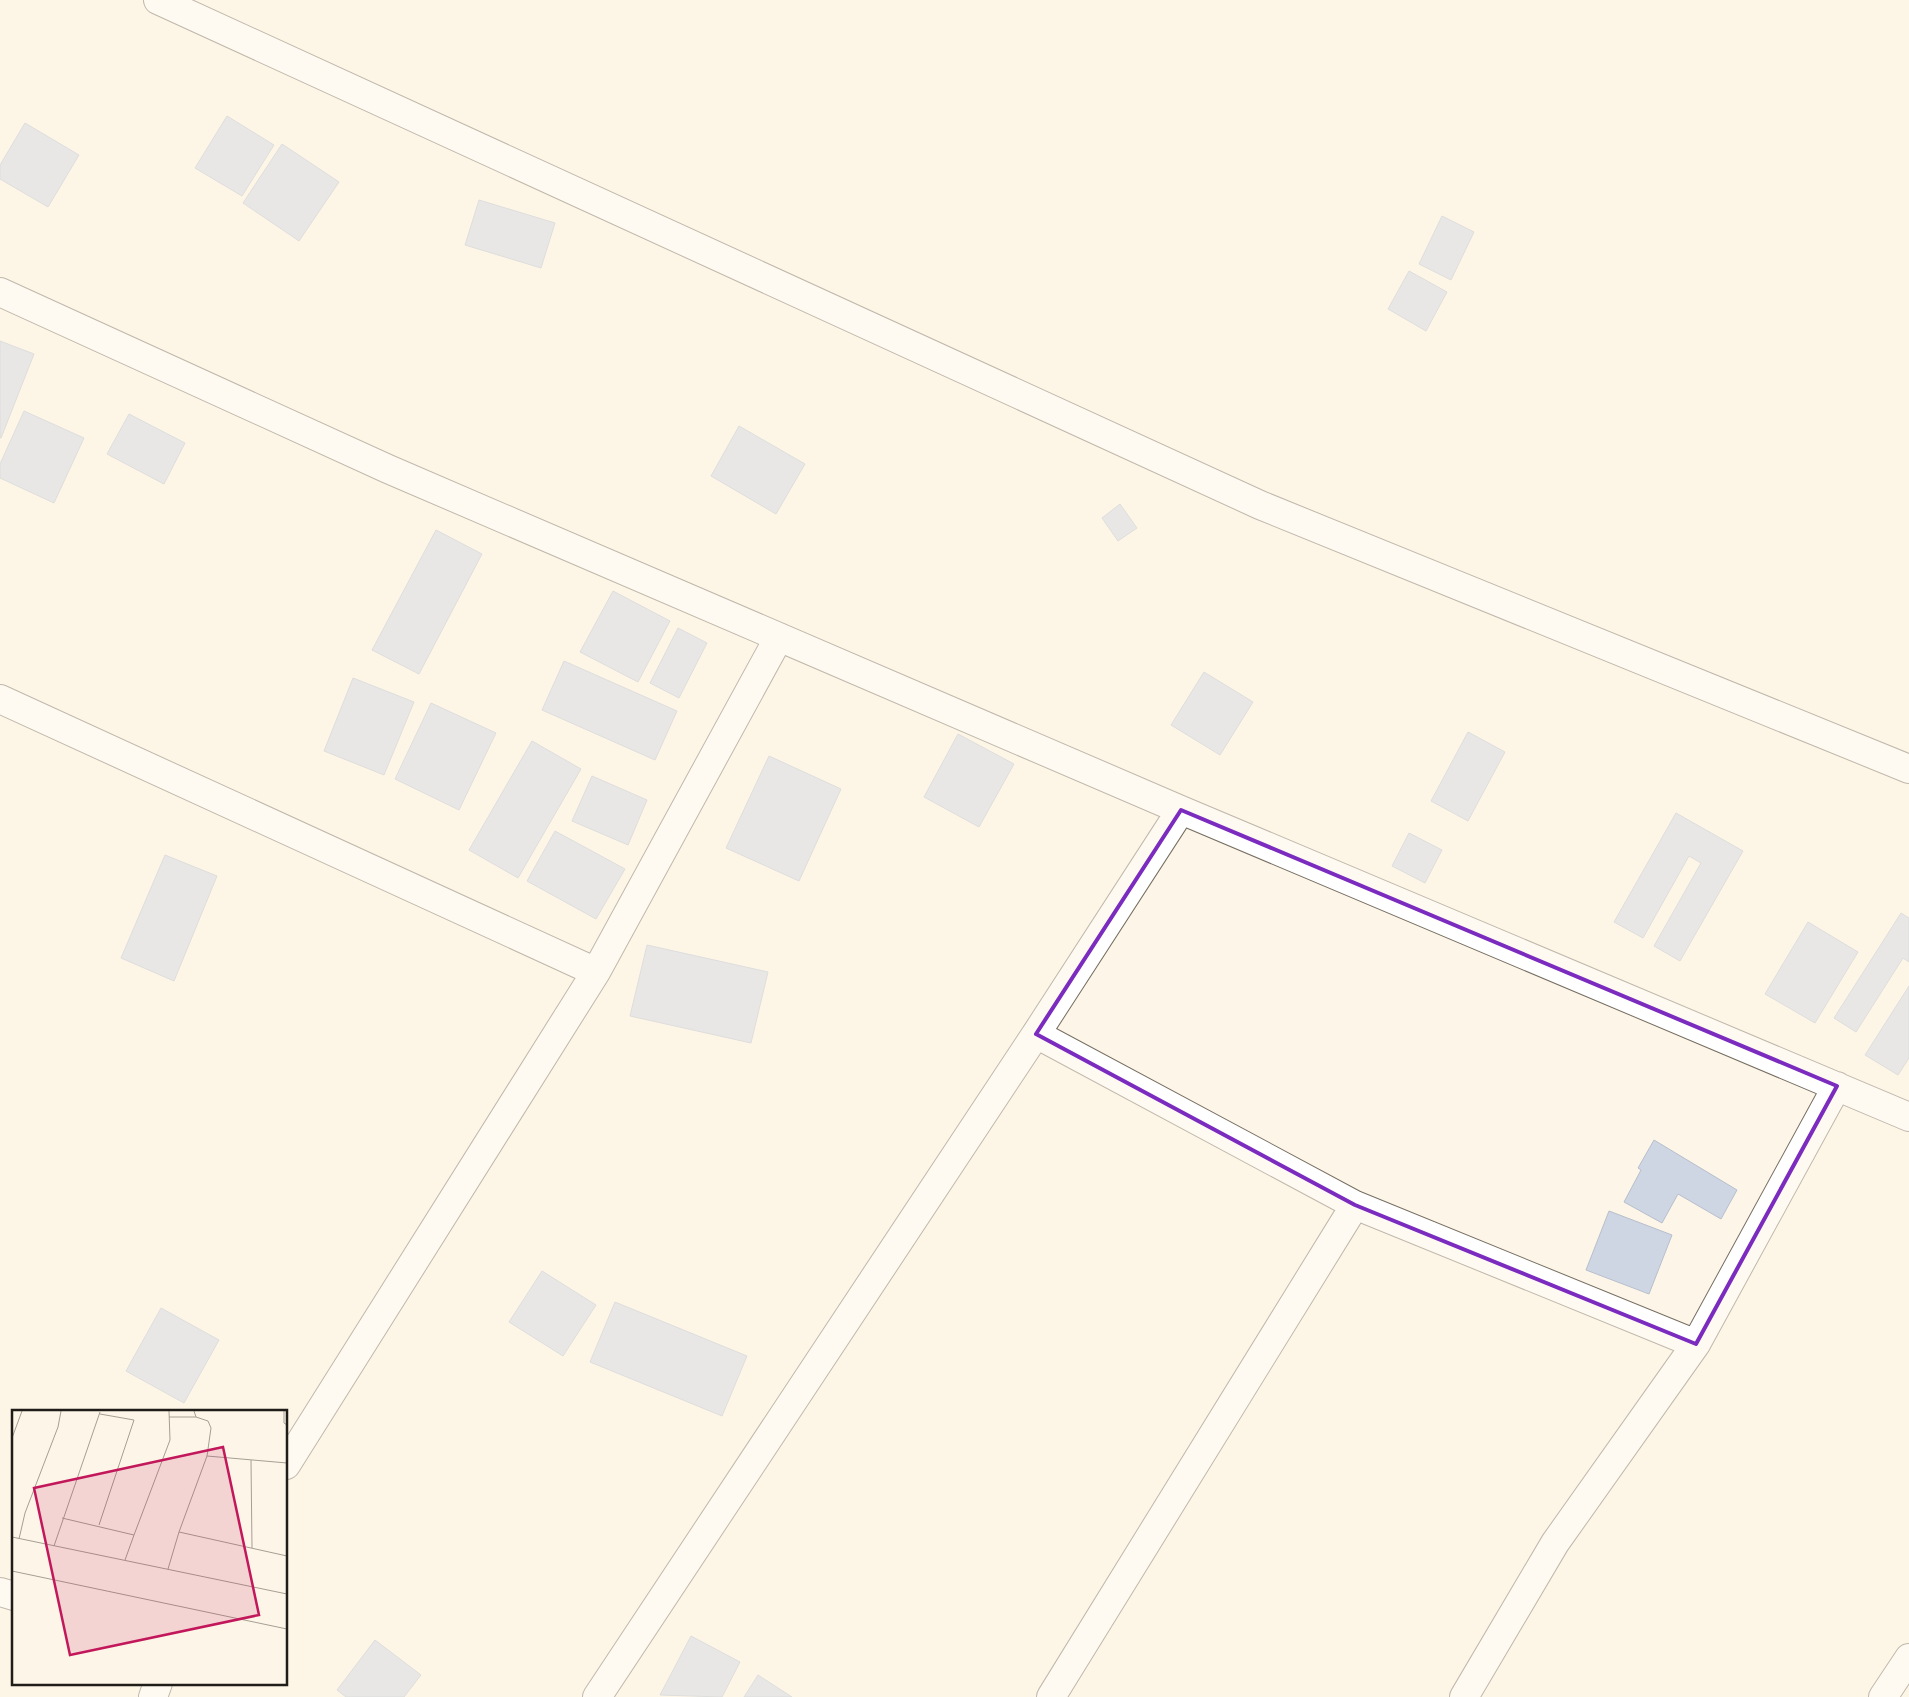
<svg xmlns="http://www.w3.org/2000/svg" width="1909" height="1697" viewBox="0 0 1909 1697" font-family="'Varela Round',sans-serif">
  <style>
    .building { fill: #ced6e4; stroke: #b7bfcd }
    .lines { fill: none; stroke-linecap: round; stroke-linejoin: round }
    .minor-casing { stroke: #756e61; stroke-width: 30 }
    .minor { stroke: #fff; stroke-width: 28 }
    .marked { fill: none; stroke: #7b2cbf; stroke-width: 4; stroke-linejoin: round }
    .inset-road { fill: none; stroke: #a59f94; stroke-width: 1 }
    .view { fill: #c2185b; fill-opacity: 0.15; stroke: #c2185b; stroke-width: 2.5 }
    .inset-edge { fill: none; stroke: #201d18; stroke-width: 2.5 }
  </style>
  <rect width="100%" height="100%" fill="#fdf5e7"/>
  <path class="building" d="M227,116l47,29 -32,51 -47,-28z
    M25,123l54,32 -31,52 -48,-28v-14z
    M282,144l57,38 -40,59 -56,-38z
    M479,200l76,23 -14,45 -76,-23z
    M1442,216l32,16 -23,48 -32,-16z
    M1409,271l38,21 -21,39 -38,-22z
    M0,341l34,13 -33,84h-1z
    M24,411l60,27 -30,65 -54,-25v-14z
    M129,414l56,29 -21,41 -57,-30z
    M739,426l66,38 -29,50 -65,-38z
    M1120,504l17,24 -19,13 -16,-23z
    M436,530l46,24 -63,120 -47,-24z
    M613,591l57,30 -32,61 -58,-30z
    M678,628l29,15 -28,55 -29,-15z
    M564,661l113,50 -22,49 -113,-50z
    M1204,672l49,30 -33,53 -49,-30z
    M353,678l61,24 -30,73 -60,-24z
    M431,703l65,30 -37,77 -64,-31z
    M1468,732l37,20 -37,69 -37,-20z
    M958,734l56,30 -35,63 -55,-30z
    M532,741l49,28 -63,109 -49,-28z
    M769,756l72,33 -42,92 -73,-33z
    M592,776l55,24 -19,45 -56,-24z
    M1676,813l67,38 -63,110 -26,-15 47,-83 -12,-7 -46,82 -29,-16z
    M555,831l70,38 -29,50 -69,-38z
    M1409,833l33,17 -17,33 -33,-17z
    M165,855l52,21 -43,105 -53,-23z
    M1901,913l8,5v44l-6,-4 -47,74 -22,-14z
    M1808,922l50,30 -43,71 -50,-29z
    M647,945l121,27 -17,71 -121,-27z
    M1909,986v72l-11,17 -33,-20z
    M1654,1140l83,50 -16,29 -43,-25 -16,29 -38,-21 17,-32 -3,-2z
    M1609,1211l63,24 -23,59 -63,-24z
    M542,1271l54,34 -33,51 -54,-34z
    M615,1302l132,54 -25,60 -132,-54z
    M161,1308l58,32 -35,63 -58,-32z
    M691,1636l49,26 -18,35 -62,-2z
    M375,1640l46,35 -17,22h-58l-9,-7z
    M758,1675l34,22h-48z"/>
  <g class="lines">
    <defs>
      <path id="minor" d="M158,0l1102,505 649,264
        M0,292l388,177 793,341 728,307
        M0,699l596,273 183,-335
        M1181,810l-145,224 319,171 341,139
        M286,1465l310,-493
        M0,1592l14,4
        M153,1697l5,-14
        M597,1697l439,-663
        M1051,1697l304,-492
        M1464,1697l91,-154 141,-199 141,-258
        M1883,1697l26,-39"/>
    </defs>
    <use href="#minor" class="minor-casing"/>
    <use href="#minor" class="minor"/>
  </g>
  <path d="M0 0H1909V1697H0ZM1181,810l656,276 -141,258 -341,-139 -319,-171z" fill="#fdf5e7" fill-opacity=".55" fill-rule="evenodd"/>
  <path class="marked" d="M1181,810l656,276 -141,258 -341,-139 -319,-171z"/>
  <g transform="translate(12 1410)">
    <rect width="275" height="275" fill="#fdf5e7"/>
    <path class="inset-road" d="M182,1l2,6 12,4 3,7 -4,28M272,1v12l3,2M157,7h27M0,28l10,-27M239,50l1,88M50,108l72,17 -9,25M87,115l35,-105 -34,-6M167,122l28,-76 80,7M122,125l36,-95 -1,-29M0,127l275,57M7,129l6,-26 33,-86 3,-16M42,136l46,-134M156,159l11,-37 108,24M0,161l275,58"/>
    <path class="view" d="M211,37l36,168 -189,40 -36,-167z"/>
    <rect width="275" height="275" class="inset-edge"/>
  </g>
</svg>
